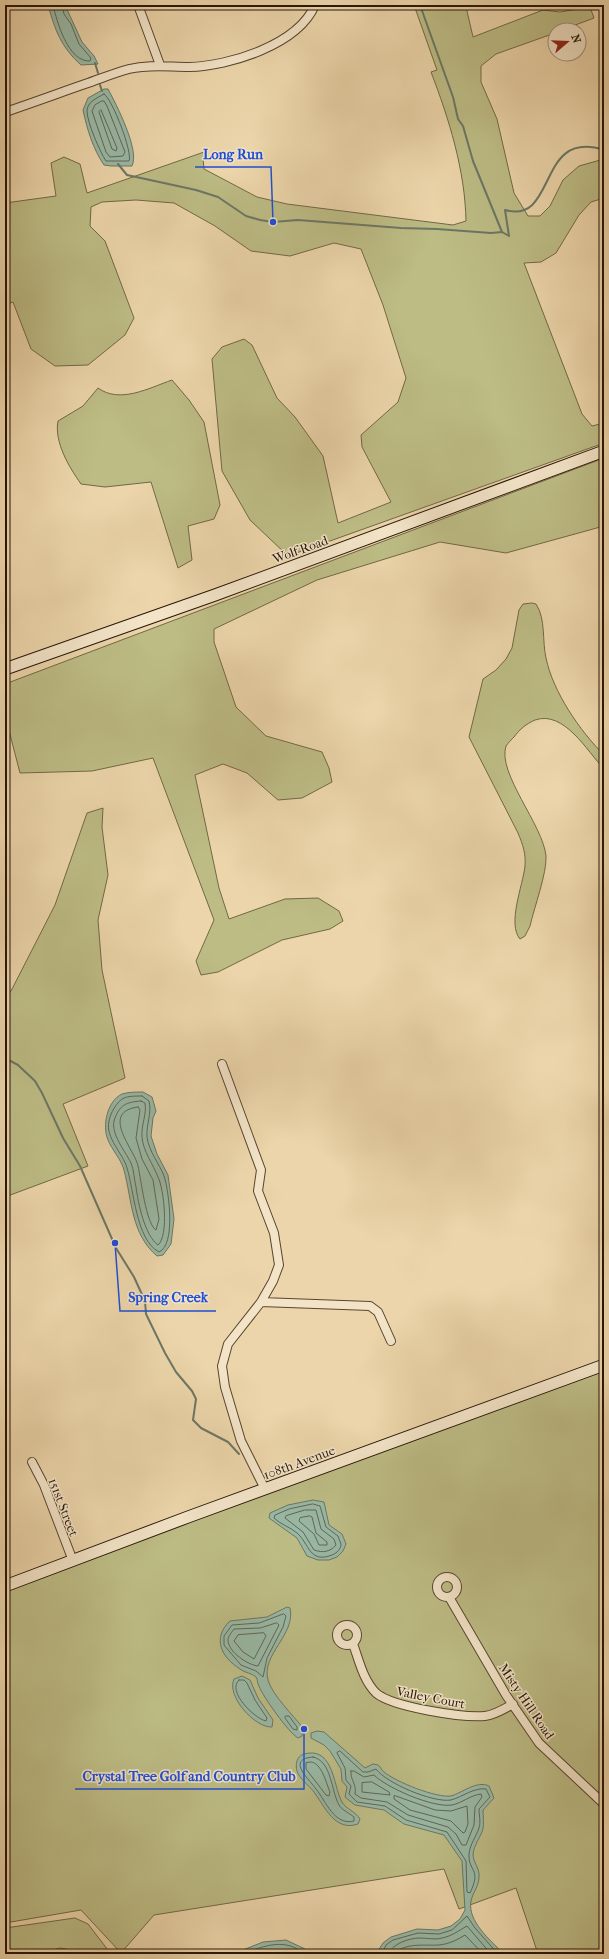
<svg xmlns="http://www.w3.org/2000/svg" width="609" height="1959" viewBox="0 0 609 1959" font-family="'IM FELL French Canon',serif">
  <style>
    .green { fill: #bdbc85; stroke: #726846 }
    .water { fill: #99b9a6; stroke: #6b7766 }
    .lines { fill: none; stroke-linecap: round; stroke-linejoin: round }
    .shore { stroke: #606756; stroke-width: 1 }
    .stream { stroke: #6b7766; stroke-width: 2 }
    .street-casing { stroke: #584530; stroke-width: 10 }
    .secondary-casing { stroke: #271507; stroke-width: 13 }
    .street { stroke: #f3e4c8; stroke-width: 8 }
    .secondary { stroke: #f3e4c8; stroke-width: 11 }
    .labels { text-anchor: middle; stroke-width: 3; stroke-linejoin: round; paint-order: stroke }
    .street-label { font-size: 13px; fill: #271507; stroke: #f3e4c8 }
    .leader { fill: none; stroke: #1d4ed8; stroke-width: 1.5 }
    .callout-dot { fill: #1d4ed8; stroke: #f3e4c8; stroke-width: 1.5 }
    .callout-label { font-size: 14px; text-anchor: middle; font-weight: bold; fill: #1d4ed8; stroke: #f3e4c8; stroke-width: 3; stroke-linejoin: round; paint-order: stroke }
  </style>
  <rect width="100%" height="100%" fill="#ecd5aa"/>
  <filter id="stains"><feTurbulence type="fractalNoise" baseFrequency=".005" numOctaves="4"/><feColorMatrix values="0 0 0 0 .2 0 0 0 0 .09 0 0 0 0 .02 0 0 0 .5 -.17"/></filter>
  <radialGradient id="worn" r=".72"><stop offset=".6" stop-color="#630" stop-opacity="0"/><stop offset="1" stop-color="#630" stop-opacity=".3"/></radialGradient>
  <path class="green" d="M414,5h51l2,6 6,26 70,-27 17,2 30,-5 4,11 -32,12h-7v3l-59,21 -15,12v16l16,37 17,74 14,23h12l10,-10 13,-26 16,-14 25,-7v39l-13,4 -12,13 -23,38 -15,9 -17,1 58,151 10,12 12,-3v20l-316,113 -38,-36 -28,-49 -10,-112 10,-12 22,-8 8,6 25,53 18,19 28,39 15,67 53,-21 -29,-55 -1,-12 37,-33 8,-24 -23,-73 -22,-56 -27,-6 -44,13 -39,-5 -36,-25 -41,-23 -38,-3 -34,2 -11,5 -1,19 15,15 29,77 -9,17 -37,30 -33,1 -24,-17 -18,-47 -8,3v-102l51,-7 -5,-33 13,-6 16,7 7,29 120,-42 -4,7 1,11 53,28 30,7 166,21 13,-4c-1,-51 -17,-102 -35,-149l6,-2z
    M172,380l17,20 15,22 16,83 -6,14 -26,7 4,34 -14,8 -27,-86 -46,5 -24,-3c-12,-17 -27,-42 -23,-63l25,-15 15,-18c22,16 51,0 74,-8z
    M604,458v68l-98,27 -66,-11 -123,38 -103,49v13l22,65 30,29 56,16 7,16 3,14 -30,16 -24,2 -31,-27 -24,-9 -28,11 24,113 10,31 56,-20 33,-1 21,13 4,10 -13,8 -48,11 -64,32 -17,3 -5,-14 18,-41 -61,-162 -61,13 -72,2 -15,-58v-31z
    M532,603l4,1c10,15 6,37 10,54 7,34 34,73 58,97v14c-17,-18 -40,-59 -69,-49 -9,4 -15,9 -21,17 -2,2 -6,6 -8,9 -9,27 37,79 40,110 1,17 -12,52 -16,70l-5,10 -5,3c-13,-15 3,-54 5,-73 1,-12 -2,-21 -7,-33l-49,-96 14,-58 13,-9 10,-11 6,-11 7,-38 4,-6z
    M103,808l-1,19 6,48 -10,45 4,50 23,108 -62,26 25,62 -83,31v-201l6,-5 44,-86 32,-92z
    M604,1369v585h-66l-22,-66 -57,21 -15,-40 -290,46 -33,38 -40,-43 -76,13v-333z
    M75,1918l13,6 23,30h-20l-31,-6 -21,6h-34v-26z"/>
  <path class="water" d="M48,5h17l17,37 12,14 4,8 -17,1c-20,-18 -26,-35 -33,-60z
    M104,89h4c8,15 32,61 24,77h-21l-7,-1c-11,-16 -17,-36 -21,-55l5,-12z
    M143,1092l9,5 4,14 -3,7 -2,18 6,18 11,21 6,44 -3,25 -8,11 -6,1c-26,-22 -25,-56 -33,-86 -3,-11 -12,-20 -16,-30 -6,-14 -1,-39 14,-46 6,-2 15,-2 21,-2z
    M313,1500l11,2 5,23 13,9 4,10 -3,7 -6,6 -8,3h-11l-11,-4 -10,-18 -28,-20 1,-5 18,-8z
    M287,1607l3,1c6,27 -29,46 -22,72 4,15 26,36 35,48l-1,8 -4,2c-9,-5 -35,-41 -39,-52 -2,-3 -1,-6 -3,-9 -4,-4 -11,-4 -16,-8 -19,-12 -28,-31 -10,-48l37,-4z
    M242,1676l8,4 8,18 15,22 -1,7c-17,1 -46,-31 -38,-48z
    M317,1731l7,1 41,36 8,-4 5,1c3,2 3,5 6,7 12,10 52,26 67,24 11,-3 26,-16 38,-10l5,12 -11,12c0,6 1,13 0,19 -3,9 -9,16 -10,25 0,9 7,14 6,23 0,9 -6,15 -8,24 -4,20 20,40 33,53h-128l7,-11 8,-6 26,-8 21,1 13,-4 9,-7 5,-9 -3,-49 -18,-26 -40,-11 -20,-14 -29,-5 -10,-8 2,-10 -5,-6 -1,-12 -11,-18 -6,-6 -13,-7v-5z
    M313,1753c21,2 21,35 29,49 4,7 14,10 18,17l-2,5c-23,8 -33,-17 -44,-32 -8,-10 -21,-17 -17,-31 2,-7 9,-8 16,-8z
    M286,1940l19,9 4,5h-76l30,-12z"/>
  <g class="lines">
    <path class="shore" d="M53,5c4,17 15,57 37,56l1,-3 -12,-14 -8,-20 -7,-10 -2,-9
      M104,94c8,4 29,59 25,67h-23c-6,-9 -19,-39 -19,-50 0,-9 10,-13 17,-17z
      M102,101h2l3,5 18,46 -2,4 -13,1 -4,-5 -14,-41 3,-6z
      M101,110l16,38 -1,3 -4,-2 -13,-37z
      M142,1096l7,5c3,13 -3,23 -2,36 2,15 12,26 17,39 5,15 12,69 -5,76 -23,-12 -25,-62 -32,-84 -4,-15 -22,-30 -18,-47 1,-7 8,-20 15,-23 4,-2 13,-2 18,-2z
      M141,1101l4,2c2,11 -4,22 -3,34 1,14 11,27 16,40 6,12 11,59 0,68 -13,-9 -20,-42 -22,-58 -2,-8 -2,-17 -5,-24 -6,-12 -20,-29 -17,-42 5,-16 12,-19 27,-20z
      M138,1107l2,3 -4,28 6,21 11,21 6,39 -3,11c-10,-6 -15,-51 -18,-64 -3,-16 -39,-54 0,-59z
      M313,1504l7,2 6,21 12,9 3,8c0,5 -4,9 -9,11 -23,9 -23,-12 -35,-22 -7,-6 -17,-9 -23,-15l1,-3 14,-6z
      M305,1510h11l5,19 13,10 2,6c-6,7 -13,8 -22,5l-11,-18 -18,-14 1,-2z
      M310,1516l2,1 4,16 11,9v3h-8l-5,-11 -15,-13 1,-3z
      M284,1614l2,2 -3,11 -16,31 -4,19 -7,-6 -15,-6 -17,-20v-9l8,-11 27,-2z
      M277,1623l2,2 -21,41c-10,-1 -30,-14 -30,-26 0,-4 4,-8 6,-11l26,-1z
      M264,1633l2,3 -12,23 -11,-7 -9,-11 4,-6z
      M239,1680h5l3,3 8,17 12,18 -1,3c-11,-2 -40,-30 -27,-41z
      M286,1716h3l8,11v3l-4,-1 -8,-11z
      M340,1751l23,21h5l8,-3c10,14 57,34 75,31 11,-3 24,-13 35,-11l4,8 -11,12c0,6 2,13 0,19 -3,9 -9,16 -10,26 -1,18 13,14 1,39l-3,-1 -1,-31 -19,-29 -41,-12 -21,-14 -28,-4 -8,-8 2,-8 -5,-6 -1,-12 -8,-15z
      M313,1757c19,4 18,34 26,48 3,5 10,8 15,12v4c-20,5 -28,-20 -38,-32 -6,-9 -31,-30 -3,-32z
      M311,1762c11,1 15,21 19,30l-1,4 -3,-1 -20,-26v-6z
      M351,1771h3l10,6 10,-2c13,13 59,33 78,30 10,-2 19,-10 29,-11l1,3 -7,10 -1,18 -8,20h-4l-6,-11 -8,-7 -40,-12 -21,-13 -26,-4 -6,-4c2,-10 -5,-14 -4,-23z
      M372,1782l17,10 1,3 -28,-3v-9z
      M396,1796l39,14 16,1 16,-5 1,18 -3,8 -2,1 -12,-12 -41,-11 -16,-11v-3z
      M243,1954c20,-8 43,-17 61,0
      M257,1954c13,-5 25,-6 38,0
      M382,1954l4,-9 7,-5 25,-7 21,1 13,-4 15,-14 8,12 23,26
      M388,1954c4,-10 21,-16 32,-16 7,0 15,2 22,0 10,-2 16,-7 25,-12l24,28
      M394,1954c11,-12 31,-8 45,-9 10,-1 18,-5 26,-10l18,19"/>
    <path class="stream" d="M420,5l33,92 5,22 5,7 10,35 29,71
      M95,63l3,10
      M100,85l2,6
      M118,164l9,11 69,15 22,7 28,19 14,4 13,2 25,-2 103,8 36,1 54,4 11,-1 7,4 -4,-26c53,15 31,-82 99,-60
      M5,1058l13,7 17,16 7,12 21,45 17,28 36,82 18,29 11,24 1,13 19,39 11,19 16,19 4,8 -3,21 8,8 27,14 11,12"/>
    <defs>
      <path id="street" d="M138,5l22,60
        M5,112c27,-9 54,-19 80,-28 15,-5 29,-11 44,-15 20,-5 40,-2 60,-2 40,-1 109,-22 126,-62
        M222,1064l39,106 -3,21 16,42 5,32 -6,16 -12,21 -33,42 -6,22 3,21 16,54 24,48
        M261,1302l109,4 8,6 13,29
        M32,1462l12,23 29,76
        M437 1587a10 10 0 1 1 20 0a10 10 0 1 1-20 0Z
        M449,1597l57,98 33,48 65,61
        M337 1635a10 10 0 1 1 20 0a10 10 0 1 1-20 0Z
        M353,1644c6,16 10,36 23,49 16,14 87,25 109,23 10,-1 19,-7 28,-12"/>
      <path id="secondary" d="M5,669l210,-74 389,-144
        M5,1586l183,-69 416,-152"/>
    </defs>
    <use href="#street" class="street-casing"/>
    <use href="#secondary" class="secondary-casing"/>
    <use href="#street" class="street"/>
    <use href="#secondary" class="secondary"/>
  </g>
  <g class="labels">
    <g class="street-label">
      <text transform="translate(300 549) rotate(-20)" y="5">Wolf Road</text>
      <text transform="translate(299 1462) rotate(-20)" y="5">108th Avenue</text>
      <text transform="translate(64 1507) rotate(69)" y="5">151st Street</text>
      <text transform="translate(431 1697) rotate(11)" y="5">Valley Court</text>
      <text transform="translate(527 1701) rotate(56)" y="5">Misty Hill Road</text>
    </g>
  </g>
  <path class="leader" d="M273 222L271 167H195M115 1243L120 1311H216M304 1729L304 1789H75"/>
  <g class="callout-dot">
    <circle cx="273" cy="222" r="4"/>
    <circle cx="115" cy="1243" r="4"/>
    <circle cx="304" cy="1729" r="4"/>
  </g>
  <g class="callout-label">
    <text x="233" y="159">Long Run</text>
    <text x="168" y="1302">Spring Creek</text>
    <text x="189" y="1781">Crystal Tree Golf and Country Club</text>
  </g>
  <rect width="609" height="1959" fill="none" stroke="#ecd5aa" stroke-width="20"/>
  <rect x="6" y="6" width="597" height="1947" fill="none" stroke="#271507" stroke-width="2"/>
  <rect x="10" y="10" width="589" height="1939" fill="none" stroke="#271507"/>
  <g transform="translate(567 42) rotate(71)"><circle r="19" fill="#f3e4c8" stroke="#a1917b"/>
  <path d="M0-3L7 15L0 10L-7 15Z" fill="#8f2418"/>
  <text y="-6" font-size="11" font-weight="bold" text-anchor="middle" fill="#271507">N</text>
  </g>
  <rect width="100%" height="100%" filter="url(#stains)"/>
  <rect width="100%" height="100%" fill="url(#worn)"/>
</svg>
